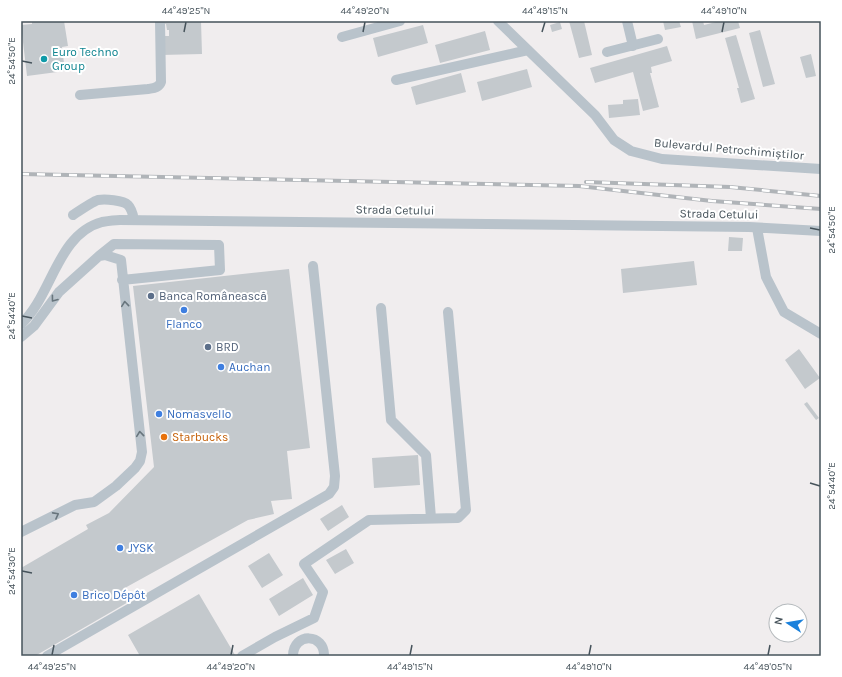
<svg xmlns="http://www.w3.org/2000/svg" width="842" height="677" viewBox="0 0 842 677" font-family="Karla,sans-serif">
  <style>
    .building { fill: #c4c9cd }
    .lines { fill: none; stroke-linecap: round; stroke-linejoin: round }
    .minor { stroke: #b9c3cb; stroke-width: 10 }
    .rail-casing { stroke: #b0b4b8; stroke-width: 4 }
    .rail { stroke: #fff; stroke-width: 2.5; stroke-dasharray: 8; stroke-linecap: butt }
    .oneway { stroke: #68757d }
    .ticks { fill: none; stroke: #46535b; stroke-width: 1.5 }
    .culture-dot { fill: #0f9aa8; stroke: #fff; stroke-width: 1.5 }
    .service-dot { fill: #5c6f8a; stroke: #fff; stroke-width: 1.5 }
    .shop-dot { fill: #3f7fe0; stroke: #fff; stroke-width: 1.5 }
    .food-dot { fill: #e8710a; stroke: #fff; stroke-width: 1.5 }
    .labels { text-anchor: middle; stroke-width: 4; stroke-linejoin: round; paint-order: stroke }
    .culture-label { font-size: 12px; fill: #0d838f; stroke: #fff; text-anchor: start }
    .street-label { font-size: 12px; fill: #46535b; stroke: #fff }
    .service-label { font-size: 12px; fill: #4e5e75; stroke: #fff; text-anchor: start }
    .shop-label { font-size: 12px; fill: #366cbe; stroke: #fff; text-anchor: start }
    .food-label { font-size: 12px; fill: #c56008; stroke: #fff; text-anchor: start }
    .neatline { fill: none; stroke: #46535b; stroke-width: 1.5 }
    .ticks-label { font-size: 10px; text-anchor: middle; fill: #46535b }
  </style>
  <rect width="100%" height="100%" fill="#f0edee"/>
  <path class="building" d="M32,21h32l4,25 -6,1 3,24 -38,5 -6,-51 11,-1z
    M160,21h41l1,33 -41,1v-19h8v-6h-2l-1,-6 -6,-1z
    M569,21h15l8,34 -13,3z
    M663,21h16l2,6 -16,3z
    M692,21h11l1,4 16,-4h18l2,7 -44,11z
    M560,22l2,7 -10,3 -2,-7z
    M423,25l5,18 -50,14 -5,-19z
    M760,30l15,54 -12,3 -14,-54z
    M485,31l5,19 -50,13 -5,-18z
    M736,35l19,64 -14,4 -4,-15h2l-14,-50z
    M667,46l5,15 -21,6 1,6h-2l9,34 -16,4 -10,-39 -38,11 -5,-15z
    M811,54l5,22 -10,2 -6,-21z
    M527,69l5,18 -50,14 -5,-19z
    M461,73l5,19 -50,13 -5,-18z
    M638,99l2,16 -31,3 -1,-13 15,-1v-4z
    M729,237l14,1 -1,13h-14z
    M694,261l3,24 -74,8 -2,-24z
    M289,269l21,179 -23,3 5,48 -21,2 3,13 -26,6 -125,69 7,12 -95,55h-14v-88l67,-39 -2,-4 23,-12 45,-46 -21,-181z
    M799,349l21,29 -15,11 -20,-29z
    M807,402l12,16 -3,2 -12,-16z
    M418,455l2,30 -46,3 -2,-30z
    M342,505l7,12 -21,14 -8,-12z
    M346,549l8,14 -19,11 -9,-14z
    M269,553l14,22 -21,13 -14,-22z
    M303,578l10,17 -34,21 -10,-17z
    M199,594l36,61 -95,1 -12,-21z"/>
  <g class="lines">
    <path class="minor" d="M498,21l97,94 19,25 17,11 31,8 159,10
      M627,21l6,25
      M342,37l58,-16
      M607,52l51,-13
      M396,80l132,-30
      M80,95l68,-6c5,-1 11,-1 13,-7l-1,-61
      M73,215c6,-4 19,-13 25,-15 7,-1 25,0 30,5 4,4 5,10 6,15
      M757,228l9,49 18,35 37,22
      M99,256l15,-12 105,1 1,25 -98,10
      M381,308l10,112 35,35 5,63
      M21,324c31,-28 36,-90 81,-102 6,-1 12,-2 18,-2l629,7 72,4
      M21,337l13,-11 25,-34 40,-36 6,-1 16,5 21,192 -2,9 -5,7 -19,18 -22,16 -19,3 -54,27
      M47,656l282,-162 5,-7 1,-11 -22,-210
      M242,656l33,-19 39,-19 9,-26 -19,-28 65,-44 89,-2 8,-8 -18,-198
      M293,656c0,-24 32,-23 31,0"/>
    <defs>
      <path id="rail" d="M21,174l558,12 133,15 109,8
        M586,182l144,5 91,9"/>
    </defs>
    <use href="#rail" class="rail-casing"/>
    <use href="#rail" class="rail"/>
  </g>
  <defs><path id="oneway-chevron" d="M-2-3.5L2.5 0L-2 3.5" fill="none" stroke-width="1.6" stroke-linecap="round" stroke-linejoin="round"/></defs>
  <g class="oneway">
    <use href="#oneway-chevron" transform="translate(54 299) rotate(127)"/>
    <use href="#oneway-chevron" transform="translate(125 304) rotate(-96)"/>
    <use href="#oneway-chevron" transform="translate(140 434) rotate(-96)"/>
    <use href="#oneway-chevron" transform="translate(56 515) rotate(-28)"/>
  </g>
  <path class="ticks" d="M184,32l2,-10M363,32l2,-10M542,32l3,-10M722,32l2,-10M22,61l10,2M810,228l10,2M22,316l10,2M810,483l10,3M22,571l10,2M52,655l2,-10M231,655l2,-10M410,655l2,-10M589,655l2,-10M768,655l2,-10"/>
  <circle class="culture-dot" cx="44" cy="59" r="4"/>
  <g class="service-dot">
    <circle cx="151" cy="296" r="4"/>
    <circle cx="208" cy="347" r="4"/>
  </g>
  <g class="shop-dot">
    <circle cx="184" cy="310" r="4"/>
    <circle cx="221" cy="367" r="4"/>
    <circle cx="159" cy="414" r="4"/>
    <circle cx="120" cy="548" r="4"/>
    <circle cx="74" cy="595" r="4"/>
  </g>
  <circle class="food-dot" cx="164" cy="437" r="4"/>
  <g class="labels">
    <g class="culture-label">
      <text x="52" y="56">Euro Techno<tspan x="52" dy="14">Group</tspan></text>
    </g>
    <g class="street-label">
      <text transform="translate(729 149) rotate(5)" y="4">Bulevardul Petrochimiștilor</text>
      <text transform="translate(395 210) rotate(1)" y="4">Strada Cetului</text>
      <text transform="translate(719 214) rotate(1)" y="4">Strada Cetului</text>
    </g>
    <g class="service-label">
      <text x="159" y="300">Banca Românească</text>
      <text x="216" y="351">BRD</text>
    </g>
    <g class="shop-label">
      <text x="184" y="328" text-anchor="middle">Flanco</text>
      <text x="229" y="371">Auchan</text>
      <text x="167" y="418">Nomasvello</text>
      <text x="128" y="552">JYSK</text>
      <text x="82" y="599">Brico Dépôt</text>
    </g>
    <g class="food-label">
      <text x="172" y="441">Starbucks</text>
    </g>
  </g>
  <rect width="842" height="677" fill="none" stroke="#ffffff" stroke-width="44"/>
  <g transform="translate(788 623) rotate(282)"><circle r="19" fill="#ffffff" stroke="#b5babd"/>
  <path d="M0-3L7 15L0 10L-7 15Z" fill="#1b81dc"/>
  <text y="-6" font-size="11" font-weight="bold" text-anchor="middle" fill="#46535b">N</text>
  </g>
  <rect x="22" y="22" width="798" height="633" class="neatline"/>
  <g class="ticks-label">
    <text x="186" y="14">44°49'25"N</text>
    <text x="365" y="14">44°49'20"N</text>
    <text x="545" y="14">44°49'15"N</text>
    <text x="724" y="14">44°49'10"N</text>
    <text transform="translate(11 61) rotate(-90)" y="4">24°54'50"E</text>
    <text transform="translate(831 230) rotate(-90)" y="4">24°54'50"E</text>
    <text transform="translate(11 316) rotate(-90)" y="4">24°54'40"E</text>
    <text transform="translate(831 486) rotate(-90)" y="4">24°54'40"E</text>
    <text transform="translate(11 571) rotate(-90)" y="4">24°54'30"E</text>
    <text x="52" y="670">44°49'25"N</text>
    <text x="231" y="670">44°49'20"N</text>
    <text x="410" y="670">44°49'15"N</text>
    <text x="589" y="670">44°49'10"N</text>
    <text x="768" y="670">44°49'05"N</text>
  </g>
</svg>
